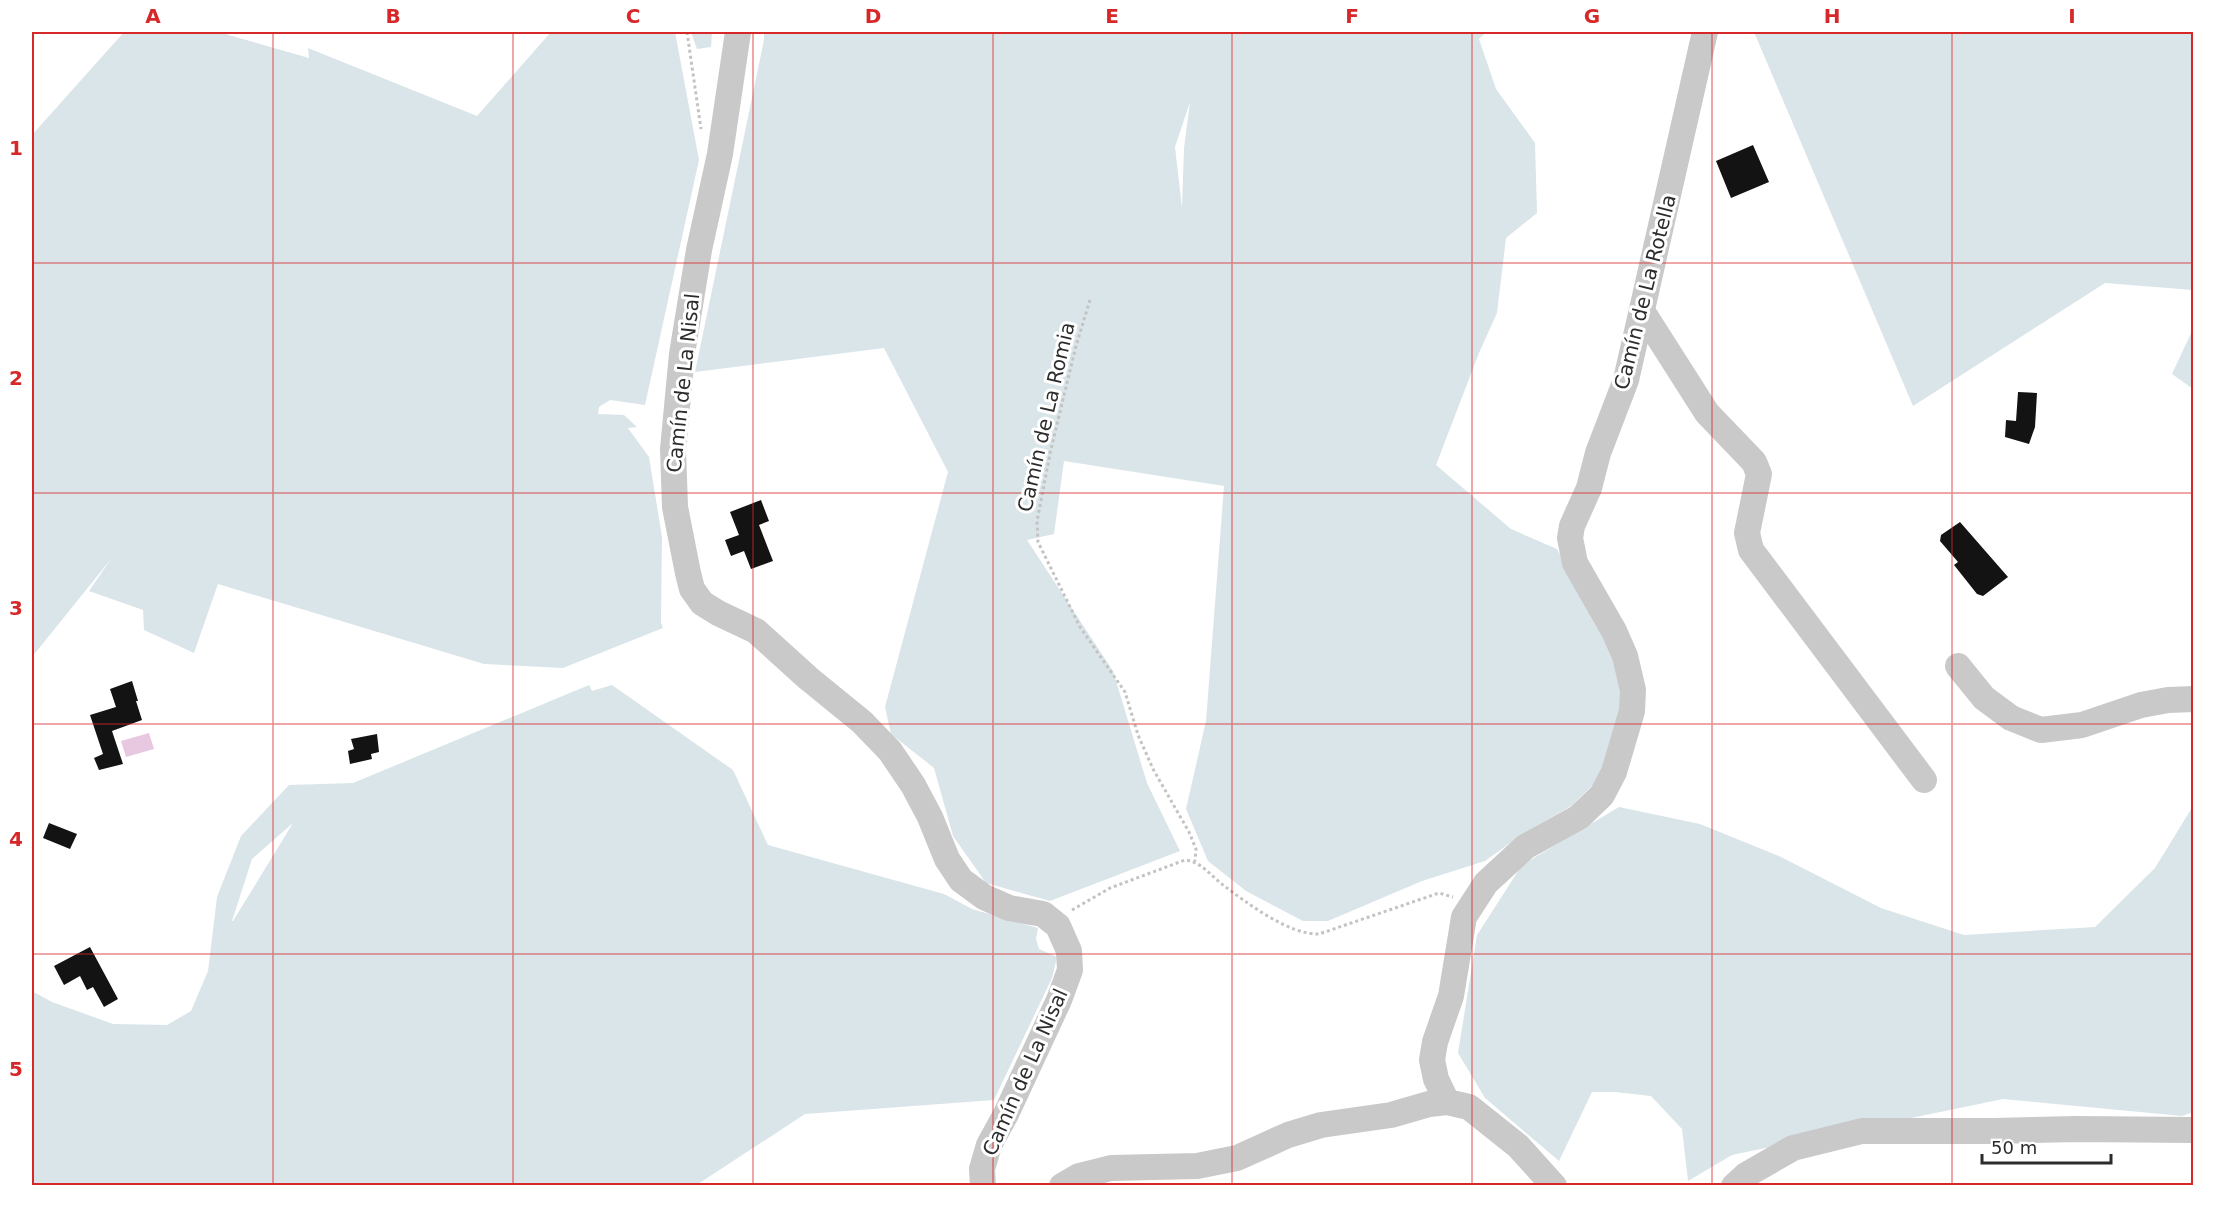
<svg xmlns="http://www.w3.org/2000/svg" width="2225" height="1217" viewBox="0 0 2225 1217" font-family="'DejaVu Sans',sans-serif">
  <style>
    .green { fill: #dae5e9; fill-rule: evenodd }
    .water { fill: #e8c7e1 }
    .building { fill: #131313 }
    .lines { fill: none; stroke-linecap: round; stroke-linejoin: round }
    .path { stroke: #c3c3c3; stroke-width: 3; stroke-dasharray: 3 3; stroke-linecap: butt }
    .minor { stroke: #c9c9c9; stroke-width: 26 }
    .grid { fill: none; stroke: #d62828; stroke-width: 1.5; stroke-opacity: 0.55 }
    .labels { text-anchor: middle; stroke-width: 6; stroke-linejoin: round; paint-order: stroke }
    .street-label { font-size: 20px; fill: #2c2c2c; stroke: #fff }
    .neatline { fill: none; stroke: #d62828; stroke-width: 2 }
    .grid-label { font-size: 20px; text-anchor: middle; font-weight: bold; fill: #d62828 }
  </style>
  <rect width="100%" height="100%" fill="#fff"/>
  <path class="green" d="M124,32h94l91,26 -1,-10 169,68 74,-84h124l24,128 -54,245 -35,-5 -11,7 -1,7 26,1 13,12 -9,1 21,29 13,80 -1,85 2,6 -100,40 -79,-4 -266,-80 -24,69 -50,-23 -1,-20 -54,-19 22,-32 -79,98v-522z
    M691,32h21l-1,15 -14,2z
    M764,32h722l-7,7 17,50 39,54 2,70 -31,25 -9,75 -18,40 -43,112 75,64 46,20 54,100 12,45 -8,44 -18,43 -26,25 -47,27 -39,28 -63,20 -94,40h-25l-57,-30 -38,-30 -22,-52 20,-88 18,-235 -160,-25 -10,73 -27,6 86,131 34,112 33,68 -130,50 -64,-18 -33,-47 -19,-68 -43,-34 -6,-27 63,-235 -64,-124 -189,24 69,-332zM1190,102l-6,46 -2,60 -7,-61z
    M1754,32h439v258l-88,-7 -192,123z
    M2193,329v60l-21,-15z
    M589,685l3,6 20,-6 121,85 35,75 176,49 28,15 66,19 -2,11 3,10 18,8 -5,21 -58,122 -189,14 -110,72 -663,-1v-194l20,11 61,22 54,1 24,-14 17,-40 9,-74 24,-61 48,-51 64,-2zM293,823l-60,98h-1l20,-62z
    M2193,806v306l-11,4 -179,-17 -271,56 -44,26 -6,-52 -31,-33 -36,-4h-23l-33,69 -74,-63 -27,-45 19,-118 45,-70 97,-58 81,17 81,33 100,51 83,27 131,-8 60,-59z"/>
  <path class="water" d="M149,733l5,16 -28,8 -5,-16z"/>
  <path class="building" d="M1753,145l16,37 -38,16 -15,-37z
    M2018,392l19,1 -2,34 -6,17 -24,-7 1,-17 10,1z
    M761,500l8,21 -10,4 14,36 -22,8 -7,-18 -13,5 -6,-16 14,-5 -9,-23z
    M1960,522l48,55 -25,19 -6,-2 -23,-29 4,-3 -18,-21 1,-6z
    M132,681l6,20h-2l6,19 -30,11 11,33 -24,6 -5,-12 9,-4 -13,-39 26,-8 -6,-18z
    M377,734l2,18 -8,2 1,5 -22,5 -2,-13 6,-2 -3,-10z
    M49,823l28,11 -7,15 -27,-11z
    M90,947l28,52 -14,8 -11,-20 -6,3 -7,-14 -16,9 -10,-19z"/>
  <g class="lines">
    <path class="path" d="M687,32l14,97
      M1090,300l-14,46 -25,103 -14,72 1,21 42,85 45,65 13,43 15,34 36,63 7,17 -1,12
      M1072,910l38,-22 75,-28c17,2 25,15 38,25 24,18 66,50 96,49l120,-41 14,4"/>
    <path class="minor" d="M738,32l-18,122 -21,96 -17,104 -9,95 2,58 13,66 4,16 10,14 16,10 38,18 52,47 54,44 28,29 23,34 17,32 17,42 14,21 23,17 25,11 34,6 15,12 11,25 1,19 -11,30 -53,114 -17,31 -7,24 1,17
      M1642,311l65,102 47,49 5,12 -12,59 4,17 173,230
      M1958,666l26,32 27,20 30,12 41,-5 59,-20 27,-5 26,-1
      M1447,1102l-11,-23 -4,-19 3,-18 16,-46 13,-79 22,-34 39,-36 54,-30 23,-22 12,-23 18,-61 1,-21 -8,-34 -11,-25 -39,-68 -5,-25 2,-12 17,-38 9,-35 28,-73 79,-348
      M1062,1186l17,-10 32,-8 86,-2 40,-8 51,-23 33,-10 70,-10 38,-11 18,-2 22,5 49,39 36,40
      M1734,1186l12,-11 47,-27 69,-17h132l82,-2 118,1"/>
  </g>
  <path class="grid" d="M273,32v1154M513,32v1154M753,32v1154M993,32v1154M1232,32v1154M1472,32v1154M1712,32v1154M1952,32v1154M32,263h2162M32,493h2162M32,724h2162M32,954h2162"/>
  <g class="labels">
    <g class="street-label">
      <text transform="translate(1645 292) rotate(-76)" y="7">Camín de La Rotella</text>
      <text transform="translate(683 383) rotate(-84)" y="7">Camín de La Nisal</text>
      <text transform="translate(1046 417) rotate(-77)" y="7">Camín de La Romia</text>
      <text transform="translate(1025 1072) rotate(-66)" y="7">Camín de La Nisal</text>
    </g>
  </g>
  <rect width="2225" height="1217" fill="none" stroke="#ffffff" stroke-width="66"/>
  <path d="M1982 1154v9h129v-9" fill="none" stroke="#2c2c2c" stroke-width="3"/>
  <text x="1991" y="1154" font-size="18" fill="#2c2c2c" stroke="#ffffff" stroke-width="4.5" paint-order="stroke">50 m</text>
  <rect x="33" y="33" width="2159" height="1151" class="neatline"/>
  <g class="grid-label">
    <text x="153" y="23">A</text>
    <text x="393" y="23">B</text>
    <text x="633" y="23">C</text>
    <text x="873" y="23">D</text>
    <text x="1112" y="23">E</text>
    <text x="1352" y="23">F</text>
    <text x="1592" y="23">G</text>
    <text x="1832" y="23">H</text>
    <text x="2072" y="23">I</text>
    <text x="16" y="155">1</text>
    <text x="16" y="385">2</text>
    <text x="16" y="615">3</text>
    <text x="16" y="846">4</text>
    <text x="16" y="1076">5</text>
  </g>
</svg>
